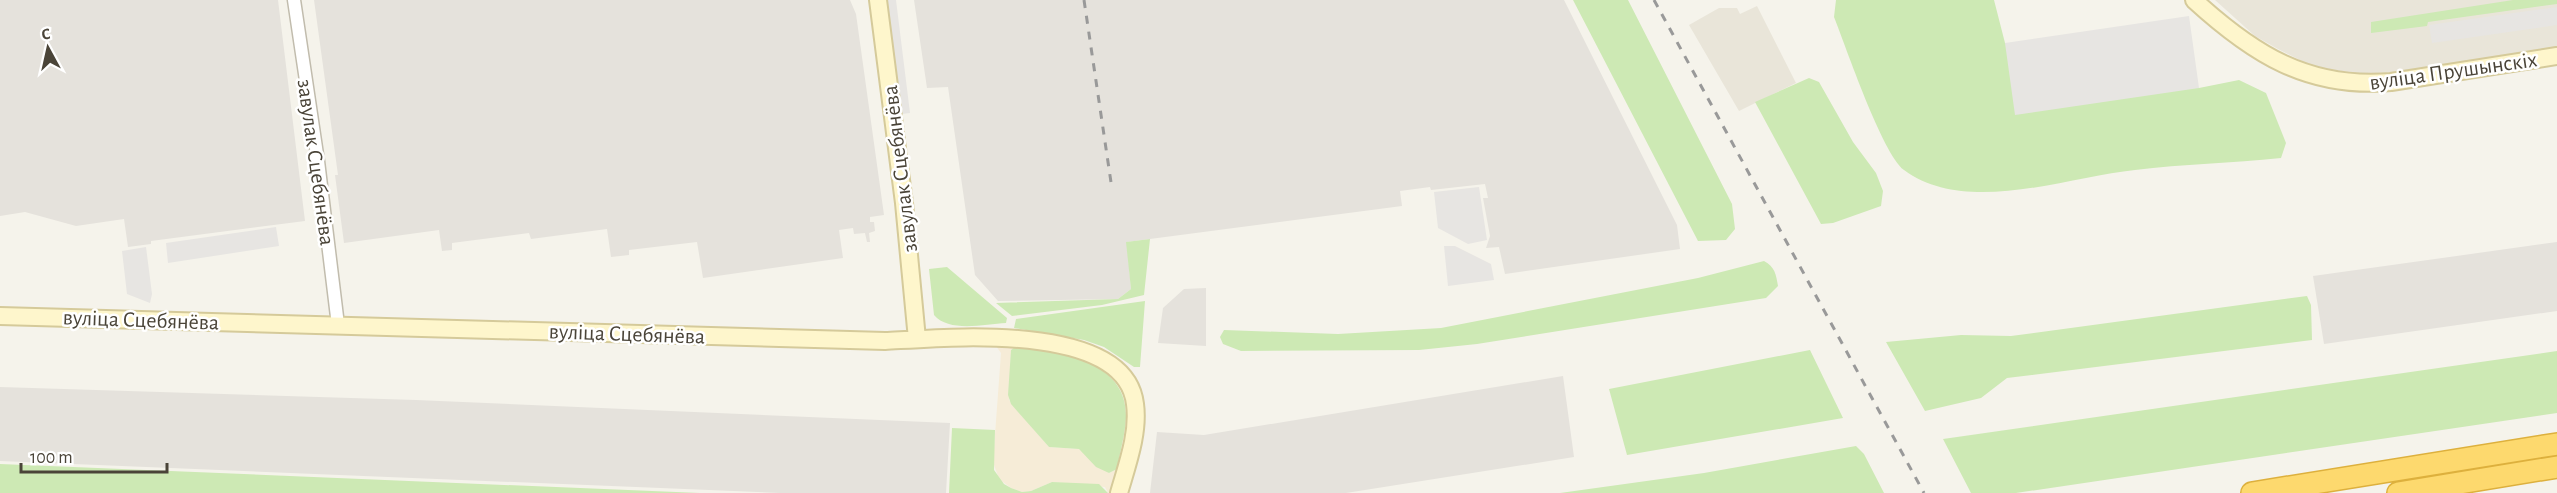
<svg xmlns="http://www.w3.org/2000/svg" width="2557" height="493" viewBox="0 0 2557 493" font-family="'Alegreya Sans',sans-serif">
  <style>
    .residential { fill: #e9e5d9 }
    .commercial { fill: #f6ecd7 }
    .industrial { fill: #e5e2dc }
    .green { fill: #cde9b4 }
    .parking { fill: #e7e5e2 }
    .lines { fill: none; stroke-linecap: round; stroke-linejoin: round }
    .street-casing { stroke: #c1bcad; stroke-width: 15 }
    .secondary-casing { stroke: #d5ca9a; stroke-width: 20 }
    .highway-casing { stroke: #ddb03d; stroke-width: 24 }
    .street { stroke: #fff; stroke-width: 12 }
    .secondary { stroke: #fef6cc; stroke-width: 16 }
    .highway { stroke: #fdd96e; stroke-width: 21 }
    .rail { stroke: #999; stroke-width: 3; stroke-dasharray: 8 8; stroke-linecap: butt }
    .labels { text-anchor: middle; stroke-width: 5; stroke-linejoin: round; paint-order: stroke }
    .street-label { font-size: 22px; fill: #4a4438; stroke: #fff }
  </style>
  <rect width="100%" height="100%" fill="#f5f3eb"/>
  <path class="residential" d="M2215,0h342v47l-163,25 -35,2 -47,-8 -34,-17 -23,-13z
    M1757,6l39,77 -57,28 -50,-86 30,-17h18l3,6z"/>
  <path class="commercial" d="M1018,345l-7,6 -2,49 40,47 30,2 30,24 8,-4 -6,24h-3l-3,-6 -53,-5 -21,9 -9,1 -11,-4 -12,-9 -6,-17 8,-109 -5,-7z"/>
  <path class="industrial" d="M0,0h278l27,221 -154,20v3l-23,3 -4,-28 -48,7 -51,-14 -25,4z
    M314,0h536l6,14 28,201 -14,2v5h4l1,9 -6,2 1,9h-3l-2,-9 -11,1 -1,-6 -14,2 4,28 -140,20 -6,-36 -68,8v5l-18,2 -4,-28 -76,10 -2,-6 -77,10v7l-10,1 -3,-21 -95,13 -9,-68h3z
    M914,0h650l113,225 3,24 -175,25 -6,-27 -13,1 4,-12 -7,-38h5l-3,-14 -54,6 -1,-3 -30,4 2,15 -275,36 4,47 -13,10 -120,2 -23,-26 -27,-188 -21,1z
    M2557,242v69l-233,33 -11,-68z
    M1206,288v58l-48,-3 5,-35 21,-19z
    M1563,376l11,81 -228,36h-196l7,-61 47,3z
    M0,387l416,13 534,23 -4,70h-166l-780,-32z"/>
  <path class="green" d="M1573,0h55l104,204 3,25 -9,11 -28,1z
    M1836,0h158l11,43 194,45 40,-8 27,13 20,50 -5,15c-49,5 -98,6 -146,12 -68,7 -169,46 -231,0 -22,-17 -58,-123 -70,-153z
    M2513,0h44v4l-129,18 -1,4 -56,7v-11z
    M1809,78l10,4 34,60 23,31 7,18 -2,15 -48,17 -12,1 -66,-122z
    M1150,239l-6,56 -42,10 -90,11 -16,-13 122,-4 13,-10 -5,-47z
    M1764,261c11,6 12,13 14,25l-12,12 -289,46 -58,6 -178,1 -18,-7 -3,-7 4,-7 114,4 103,-6 257,-50z
    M947,267l60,51 -1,5c-21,1 -57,10 -72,-8l-5,-46z
    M2307,296l4,9 1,35 -305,38 -26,20 -56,13 -39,-69 75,-7 50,1z
    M1145,301l-5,66h-6l-30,-20 -20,-7 -70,-12 2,-9z
    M1018,345c43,7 110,16 108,73 -1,17 -6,34 -9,51l-8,4 -13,-6 -17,-18 -30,-2 -38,-43 -3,-9 3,-45z
    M1810,350l33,68 -216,37 -18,-66z
    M2557,351v62l-541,80h-45l-28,-54z
    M952,428l43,2 -1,40 10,14 7,4 11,4 9,-1 21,-9 47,2 9,9h-159z
    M1856,446l8,8 20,39h-324l144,-20z
    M0,464l700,29h-700z"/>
  <path class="parking" d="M887,0h9l14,113 -8,1z
    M2557,7v18l-125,18 -3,-18z
    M2189,16l10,72 -184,27 -10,-72z
    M1479,187l8,53 -19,4 -30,-16 -4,-36z
    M276,227l3,19 -111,17 -2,-20z
    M1444,246h11l36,18 3,16 -46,6z
    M146,247l6,47 -2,9 -23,-9 -5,-43z"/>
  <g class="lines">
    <defs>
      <path id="street" d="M294,0l24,161 20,164"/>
      <path id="secondary" d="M878,0l26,203 13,136
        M2194,0c59,54 114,89 197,82l166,-26
        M0,316l885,25c58,-3 240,-21 250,63 4,29 -8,61 -16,89"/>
      <path id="highway" d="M2252,493l305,-49
        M2398,493l159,-26"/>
    </defs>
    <use href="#street" class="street-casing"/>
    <use href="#secondary" class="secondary-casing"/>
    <use href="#highway" class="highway-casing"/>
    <use href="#street" class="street"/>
    <use href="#secondary" class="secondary"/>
    <use href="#highway" class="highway"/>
    <path class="rail" d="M1084,0l28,189
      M1654,0l270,493"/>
  </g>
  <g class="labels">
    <g class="street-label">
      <text transform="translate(2453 70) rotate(-8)" y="8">вуліца Прушынскіх</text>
      <text transform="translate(317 162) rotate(82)" y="8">завулак Сцебянёва</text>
      <text transform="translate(899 169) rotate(-97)" y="8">завулак Сцебянёва</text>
      <text transform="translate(141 319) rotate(2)" y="8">вуліца Сцебянёва</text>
      <text transform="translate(627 333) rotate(2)" y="8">вуліца Сцебянёва</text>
    </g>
  </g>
  <g transform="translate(48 48) rotate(352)" stroke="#ffffff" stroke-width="4.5" paint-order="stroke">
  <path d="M0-4.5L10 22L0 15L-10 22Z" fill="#4a4438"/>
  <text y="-9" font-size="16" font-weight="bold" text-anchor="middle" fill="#4a4438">С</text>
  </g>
  <path d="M21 463v9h146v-9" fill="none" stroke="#4a4438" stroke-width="3"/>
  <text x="30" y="463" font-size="18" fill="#4a4438" stroke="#ffffff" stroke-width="4.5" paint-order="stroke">100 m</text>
</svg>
